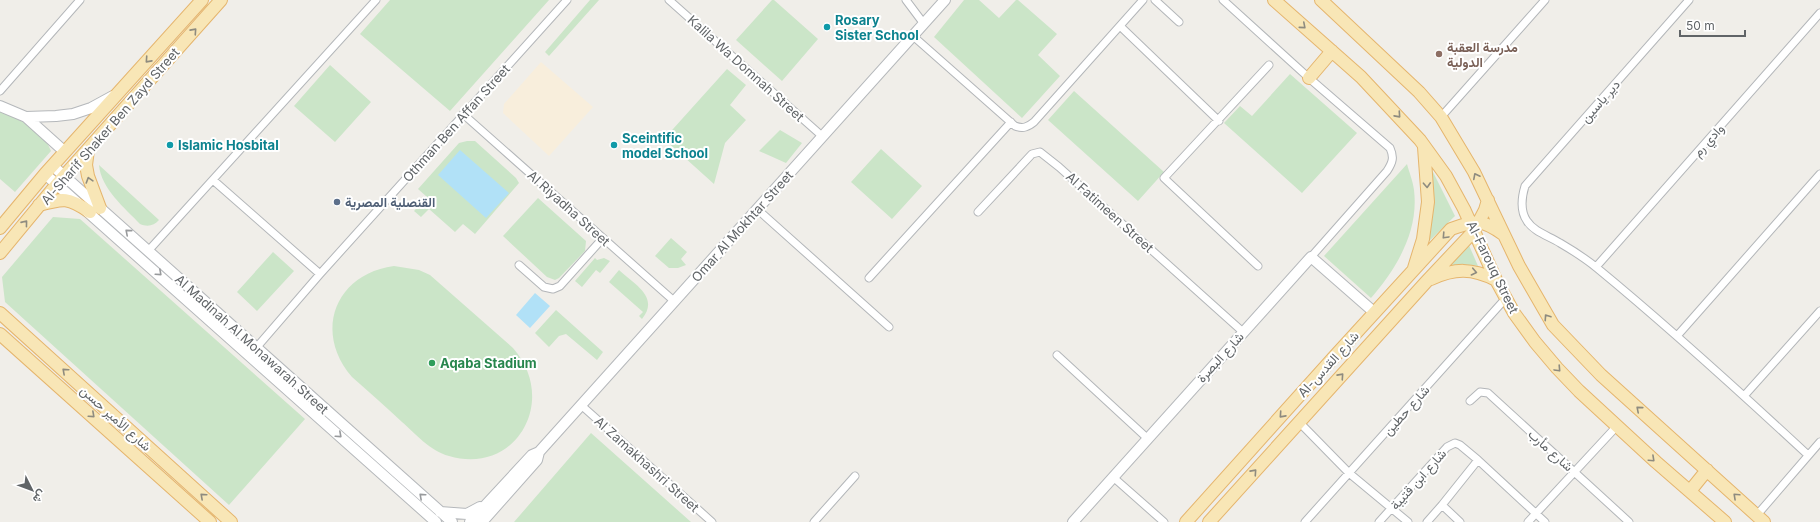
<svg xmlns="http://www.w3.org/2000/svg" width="1820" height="522" viewBox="0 0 1820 522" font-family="Inter,Vazirmatn,sans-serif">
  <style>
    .green { fill: #cbe5c8 }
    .sand { fill: #f8eedc }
    .water { fill: #b1e1f7 }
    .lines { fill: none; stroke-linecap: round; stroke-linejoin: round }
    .street-casing { stroke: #b3b6b9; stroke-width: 9 }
    .secondary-casing { stroke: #b5b8bb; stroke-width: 12 }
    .primary-casing { stroke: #e5b56d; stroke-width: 14 }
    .street { stroke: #fff; stroke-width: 7 }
    .secondary { stroke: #fff; stroke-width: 10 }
    .primary { stroke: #f8e6b6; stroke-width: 12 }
    .oneway { stroke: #8e8b7f }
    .oneway2 { stroke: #989a9c }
    .culture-dot { fill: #0f9aa8; stroke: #fff; stroke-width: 1.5 }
    .education-dot { fill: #8d6e63; stroke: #fff; stroke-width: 1.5 }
    .service-dot { fill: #5c6f8a; stroke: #fff; stroke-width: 1.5 }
    .leisure-dot { fill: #2e9e5b; stroke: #fff; stroke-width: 1.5 }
    .labels { text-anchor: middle; stroke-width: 4; stroke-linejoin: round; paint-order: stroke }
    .culture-label { font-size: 13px; font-weight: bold; fill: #0d838f; stroke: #fff; text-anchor: start }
    .education-label { font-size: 13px; font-weight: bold; fill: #785e54; stroke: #fff; text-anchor: start }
    .street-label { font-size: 13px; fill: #606467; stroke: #fff }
    .service-label { font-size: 13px; font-weight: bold; fill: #4e5e75; stroke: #fff; text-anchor: start }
    .leisure-label { font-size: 13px; font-weight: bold; fill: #27864d; stroke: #fff; text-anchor: start }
  </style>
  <rect width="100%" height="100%" fill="#f0eee9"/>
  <path class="green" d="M390,0h159l-99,111 -90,-77z
    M590,0h9l-50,56 -4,-4z
    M772,0h2l44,39 -36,42 -46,-41z
    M964,0h15l20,18 17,-18h2l39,34 -19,21 22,21 -38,42 -88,-81z
    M330,65l41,37 -36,40 -41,-36z
    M727,69l19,16 -16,20 16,15 -21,23 -11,41 -50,-45z
    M1290,74l67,59 -55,60 -78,-70 16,-17 12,10z
    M1074,91l90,81 -26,29 -90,-81z
    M0,110l42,22 9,19 -36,41 -15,-13z
    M780,130l22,13 -16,20 -27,-12z
    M467,141h8l41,37 3,5 -44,51 -12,-10 -8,8 -26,-23 -8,8 -7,-6 13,-14 -9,-8 41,-46z
    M881,149l41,37 -30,33 -41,-37z
    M1407,164c2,8 6,17 7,26 5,41 -17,78 -43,108l-47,-42z
    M99,165l60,55c-5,6 -12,7 -19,4 -15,-16 -39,-35 -41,-59z
    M1431,168l24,48 -31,30z
    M538,198l48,43 -1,10 -26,27 -4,2 -8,-3 -44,-41z
    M53,217l27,2 225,200 -76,86 -224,-203 -3,-25z
    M671,238l16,14 -6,7 5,6 -8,3h-9l-14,-12z
    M1468,243l10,23 -9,-1 -22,2z
    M273,252l21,19 -37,40 -20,-19z
    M595,258l2,2 7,-2 6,3 -10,12 -4,-3 -14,17 -7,-6z
    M394,266l25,4 11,5 83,73c46,52 3,128 -64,108 -19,-5 -33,-22 -47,-34 -16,-15 -33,-30 -50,-45 -39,-45 -17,-103 42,-111z
    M619,270c15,14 41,27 23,49l-3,-3 4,-4 -34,-30z
    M556,310l47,42 -6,8 -31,-26 -7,2 -10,11 -14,-14z
    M591,433l100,89h-177z"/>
  <path class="sand" d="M541,62l52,45 -44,49 -46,-43 1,-9z"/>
  <path class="water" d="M460,150l49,43 -23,25 -48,-43z
    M535,293l15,13 -20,22 -14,-13z"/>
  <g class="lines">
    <defs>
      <path id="street" d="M669,0l153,136
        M906,0l18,24
        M1155,0l24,22
        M1223,0l86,78 81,70c4,9 3,14 -3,23l-76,86
        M1689,0l-164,186c-3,10 -5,25 2,35 7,11 22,15 33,22 12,7 26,16 37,25 73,60 142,123 211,187
        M1120,26l99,95
        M913,36l102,90c8,3 13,1 19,-4l109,-122
        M0,91l80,-91
        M463,114l211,187
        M1441,117l104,-117
        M213,180l107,94
        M757,209l132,118
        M978,212l54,-58 8,-2 19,15 184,165
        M149,250l227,-250
        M519,265l25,22 9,2 7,-3 43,-48
        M1258,266l-94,-88 105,-113
        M1596,267l224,-254
        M869,278l142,-156
        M1677,336l143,-162
        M250,355l70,-81 247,-274
        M1057,355l90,83
        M1744,396l76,-85
        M1470,401l10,-9 8,1 141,129
        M581,405l131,117
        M1299,422l50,51 59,49
        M1113,477l51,45
        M1442,505l18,17
        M1757,515l63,-73
        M814,522l41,-46
        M1305,522l201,-224
        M1379,522l68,-75 8,-4 5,2 18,15 67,62
        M1427,522l15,-17 36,-45
        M1528,522l89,-96"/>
      <path id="secondary" d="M0,106l26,11 30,-1 17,-2 18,-6 22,-12
        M26,117l39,35
        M53,166l399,356
        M45,174l391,348
        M440,512l27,2 13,-7
        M470,522l62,-67 7,-3 406,-452
        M482,522l55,-62 2,-8
        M1073,522l238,-265 64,56"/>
      <path id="primary" d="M1274,0l87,77 59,63 26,36 18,33 32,71 18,33 21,29 22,26 22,23 77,71 69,60
        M1321,0l98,92 22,25 33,55 45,94 34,59 48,50 163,147
        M1309,78l23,-27
        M88,150l-2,15 2,11 12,32
        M39,205c25,-7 29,-8 51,7
        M0,228l45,-54 157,-174
        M0,253l57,-69 164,-184
        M1414,268l9,-29 5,-37 -4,-55
        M1431,279c24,-11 41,-11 65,1
        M0,313l231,209
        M0,334l210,188
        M1690,491l17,-21
        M1186,522l148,-165 117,-128c24,-9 31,-10 52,5
        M1209,522l217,-240 48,-51 11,-21 3,-10"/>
    </defs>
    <use href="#street" class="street-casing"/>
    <use href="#secondary" class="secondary-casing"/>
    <use href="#primary" class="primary-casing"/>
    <use href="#street" class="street"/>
    <use href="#secondary" class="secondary"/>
    <use href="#primary" class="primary"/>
  </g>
  <defs><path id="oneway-chevron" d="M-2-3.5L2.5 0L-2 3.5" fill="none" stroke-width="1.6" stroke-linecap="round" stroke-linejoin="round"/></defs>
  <g class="oneway">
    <use href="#oneway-chevron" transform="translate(1303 26) rotate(41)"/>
    <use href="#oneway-chevron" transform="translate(194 31) rotate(-48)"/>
    <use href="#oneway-chevron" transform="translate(148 60) rotate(132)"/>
    <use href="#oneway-chevron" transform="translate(1398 115) rotate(48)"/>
    <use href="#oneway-chevron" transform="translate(1476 176) rotate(-117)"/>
    <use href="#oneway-chevron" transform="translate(89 180) rotate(-107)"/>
    <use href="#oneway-chevron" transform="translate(1427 185) rotate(87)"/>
    <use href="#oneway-chevron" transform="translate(25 223) rotate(-51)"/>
    <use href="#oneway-chevron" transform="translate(1445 236) rotate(133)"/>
    <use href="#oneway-chevron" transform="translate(1474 272) rotate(12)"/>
    <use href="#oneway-chevron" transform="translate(1547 317) rotate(-124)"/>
    <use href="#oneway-chevron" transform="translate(1558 369) rotate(47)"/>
    <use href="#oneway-chevron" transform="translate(65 371) rotate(-138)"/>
    <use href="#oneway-chevron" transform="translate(1341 376) rotate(-48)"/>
    <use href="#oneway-chevron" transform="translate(1639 409) rotate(-139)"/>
    <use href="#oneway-chevron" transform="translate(92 415) rotate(42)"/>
    <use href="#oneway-chevron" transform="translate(1282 415) rotate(132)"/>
    <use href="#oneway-chevron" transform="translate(1652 459) rotate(43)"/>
    <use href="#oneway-chevron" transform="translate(1254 472) rotate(-48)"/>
    <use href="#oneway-chevron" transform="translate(203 496) rotate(-138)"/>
    <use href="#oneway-chevron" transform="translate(1736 496) rotate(-137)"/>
  </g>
  <g class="oneway2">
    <use href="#oneway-chevron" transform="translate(128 232) rotate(-139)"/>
    <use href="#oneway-chevron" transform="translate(159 273) rotate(42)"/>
    <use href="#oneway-chevron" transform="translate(339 435) rotate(42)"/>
    <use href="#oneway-chevron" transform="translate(422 496) rotate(-138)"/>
  </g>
  <g class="culture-dot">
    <circle cx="827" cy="27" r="4"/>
    <circle cx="170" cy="145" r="4"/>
    <circle cx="614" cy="145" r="4"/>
  </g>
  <circle class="education-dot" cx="1439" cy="54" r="4"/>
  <circle class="service-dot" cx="337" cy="202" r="4"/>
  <circle class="leisure-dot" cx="432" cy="363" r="4"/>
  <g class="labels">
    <g class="culture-label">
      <text x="835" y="25">Rosary<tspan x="835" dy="15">Sister School</tspan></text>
      <text x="622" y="143">Sceintific<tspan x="622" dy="15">model School</tspan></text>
      <text x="178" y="150">Islamic Hosbital</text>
    </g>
    <g class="education-label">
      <text x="1447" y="52">مدرسة العقبة<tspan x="1447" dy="15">الدولية</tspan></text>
    </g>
    <g class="street-label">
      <text transform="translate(746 68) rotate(42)" y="5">Kalila Wa Domnah Street</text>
      <text transform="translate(1600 101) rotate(-49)" y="5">دير ياسين</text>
      <text transform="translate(456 123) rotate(-48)" y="5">Othman Ben Affan Street</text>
      <text transform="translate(110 126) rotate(-49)" y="5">Al-Sharif Shaker Ben Zayd Street</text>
      <text transform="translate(1708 140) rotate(-48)" y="5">وادي رم</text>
      <text transform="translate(569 208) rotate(42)" y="5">Al Riyadha Street</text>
      <text transform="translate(1110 212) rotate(42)" y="5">Al Fatimeen Street</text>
      <text transform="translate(742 226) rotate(-48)" y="5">Omar Al Mokhtar Street</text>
      <text transform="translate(1493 267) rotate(64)" y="5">Al-Farouq Street</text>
      <text transform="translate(252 344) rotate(42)" y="5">Al Madinah Al Monawarah Street</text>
      <text transform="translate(1220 357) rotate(-48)" y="5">شارع البصرة</text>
      <text transform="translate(1328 364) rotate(-48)" y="5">Al-شارع القدس</text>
      <text transform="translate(1406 410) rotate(-48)" y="5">شارع حطين</text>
      <text transform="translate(116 418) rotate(42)" y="5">شارع الأمير حسن</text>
      <text transform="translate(1551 450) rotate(42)" y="5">شارع مأرب</text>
      <text transform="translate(647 464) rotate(42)" y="5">Al Zamakhashri Street</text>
      <text transform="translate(1418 479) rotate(-48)" y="5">شارع ابن قتيبة</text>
    </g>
    <g class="service-label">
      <text x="345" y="207">القنصلية المصرية</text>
    </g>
    <g class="leisure-label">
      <text x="440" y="368">Aqaba Stadium</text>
    </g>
  </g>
  <g transform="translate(32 490) rotate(132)" stroke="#ffffff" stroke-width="3" paint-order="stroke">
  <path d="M0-3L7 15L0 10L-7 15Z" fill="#606467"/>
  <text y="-6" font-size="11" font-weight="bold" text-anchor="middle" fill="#606467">ش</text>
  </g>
  <path d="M1680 30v6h65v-6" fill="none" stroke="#606467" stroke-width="2"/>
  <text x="1686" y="30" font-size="12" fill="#606467" stroke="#ffffff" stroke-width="3" paint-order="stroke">50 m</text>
</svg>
